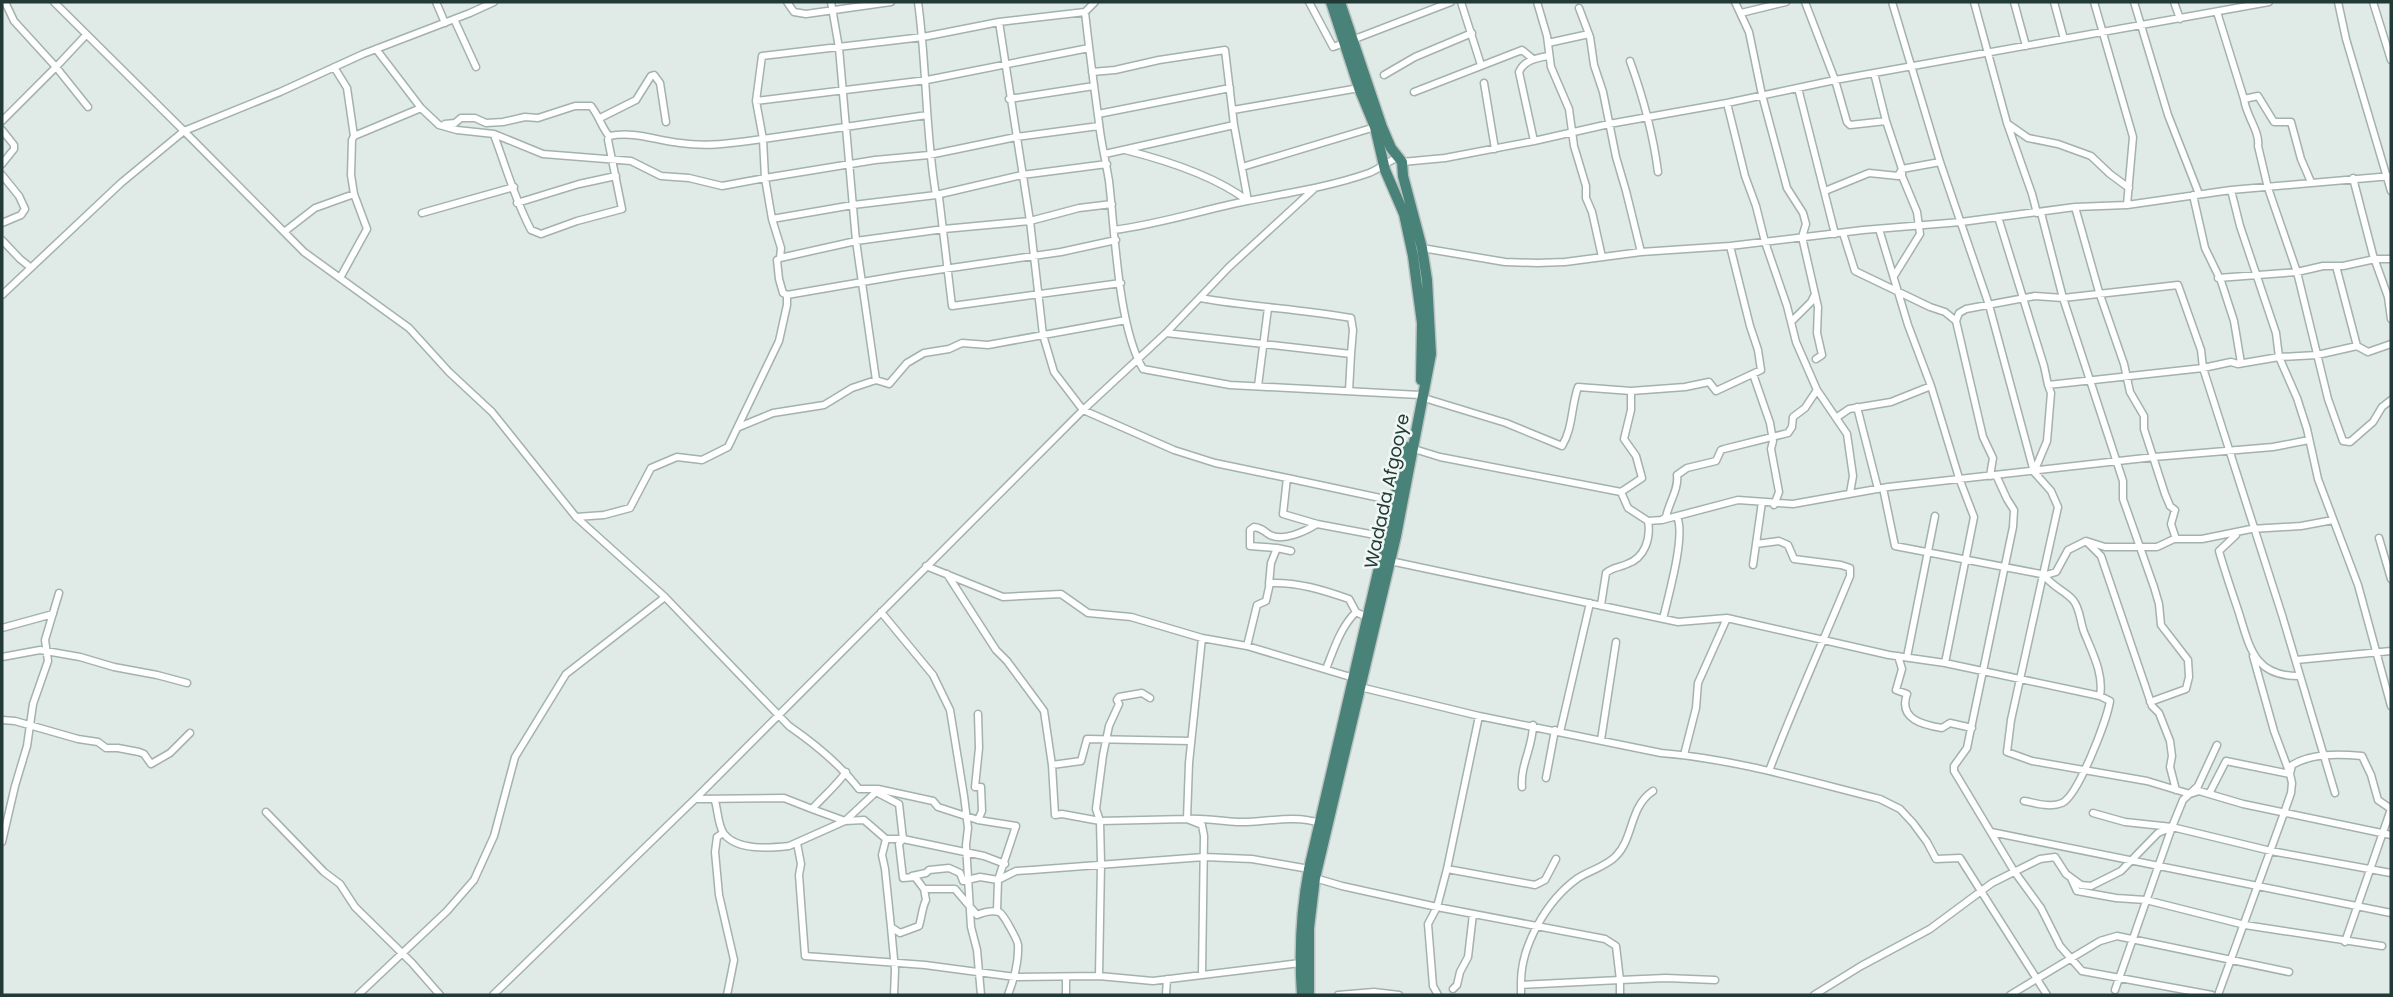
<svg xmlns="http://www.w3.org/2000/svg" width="2393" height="997" viewBox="0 0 2393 997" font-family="Poppins,sans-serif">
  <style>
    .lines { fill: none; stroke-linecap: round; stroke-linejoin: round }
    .minor-casing { stroke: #a3b2ad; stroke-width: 9 }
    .trunk-casing { stroke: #bcc4c2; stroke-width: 13 }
    .minor { stroke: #fff; stroke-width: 6 }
    .trunk { stroke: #498279; stroke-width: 10 }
    .labels { text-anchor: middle; stroke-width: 5; stroke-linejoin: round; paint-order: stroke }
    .street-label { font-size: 18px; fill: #213a35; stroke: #f0f7f4 }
  </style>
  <rect width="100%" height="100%" fill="#e0eae6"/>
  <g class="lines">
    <defs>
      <path id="minor" d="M436,2l9,21
        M494,2l-24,11 -107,41 -83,38 -96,39 120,121 105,76 40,44 43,40 84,105 89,80 124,129c26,18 50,37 70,63h17v3l23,12 4,35 -4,5 4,34 12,-1 9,12 2,11c-4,8 -4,16 -7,26l-19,7 -9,-6 -6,-58 -3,-14 4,-16
        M787,2l7,10 12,2 85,-12
        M831,2l8,46 17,193 20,139
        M918,2c9,64 7,129 18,193l3,2 13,109 169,-23
        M1309,2l24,45 11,-4
        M1461,2l20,63
        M1537,2l10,34 4,31 18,42 5,37 12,40v12l6,14 10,45
        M1735,2l14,30 13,63 25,93 16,25 3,11 -4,13 16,70 -1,26 5,22 -6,4
        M1805,2l30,78 12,42 3,3 36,-4
        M1892,2l48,160 49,143 45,167 17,19 7,16 -47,213 -4,32 25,9 115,20 43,13 9,-3 44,13 148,31
        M1974,2l33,121 25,71 5,19
        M2014,2l12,44
        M2054,2l10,37
        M2094,2l39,135 -6,68
        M2134,2l34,113 31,79
        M2174,2l6,17
        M2338,2l8,37 45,152
        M2373,2l18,58
        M1579,8l11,29 4,28 9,27 13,65 10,34 15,61
        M1085,12l10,-10
        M2217,12l27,87c2,17 16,32 14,47l10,42 29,84 31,127 15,42 7,1 23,-20 9,-15 9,-7
        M1741,13l45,-11
        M454,19l22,48
        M86,35l-30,32 32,40
        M1352,40l99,-38
        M1548,43l41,-9
        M376,49l45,59 18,17 18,5 37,4 49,20 88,7 30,15 28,2 33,8 43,-8 7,41 81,-14 83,-10 86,-20 85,-11
        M1630,61c13,36 23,72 28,111
        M334,67l13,21 7,48
        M1092,72l23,-2 44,-10 66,-10 9,75 14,76c-33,-25 -83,-41 -123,-51
        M1874,73l12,48 16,48v7l15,36 3,22 -26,42
        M1384,75l31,-18 57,-24
        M1484,83l11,66
        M1798,88l37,146
        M1414,92l108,-42 11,9
        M1009,99l85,-13
        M2244,99l14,-3 16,26h17l10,37 10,23
        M756,101l6,-45 161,-19 76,-15
        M1727,103l18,73 11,30 9,36 22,64 9,36 21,48 30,44 6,42 -3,17
        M1233,110l126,-22
        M1098,114l132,-26
        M927,115l-164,24 2,39 110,-18 54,-5 87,-18 83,-11
        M600,118l36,-18 15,-24 3,-1 6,8 6,39
        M2,121l54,-54 -42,-46 -9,-19
        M445,124l10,-1 6,-5h14l11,5 17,-1 22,-5 13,1 37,-12h16c8,10 11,22 18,30 26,-5 45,4 71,7 28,4 54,0 83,-4l-7,-38 171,-21 162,-32
        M2008,124l20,14 30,6 33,12 19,18 19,14
        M2,130l12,15v4l-12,15
        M494,135c12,32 21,65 37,95l10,4 36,-13 45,-12 -14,-69 1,-4
        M1534,141l-15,-69c5,-12 18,-14 29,-16
        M1105,154l129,-29
        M1402,162l43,-4 89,-17 75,-17 118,-21 108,-23 434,-78
        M1242,167l133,-40
        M2,175l17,21 6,13 -4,6 -19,8
        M2353,178l20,77 15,42 3,22
        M2231,190l9,36 36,107 3,24 18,41 10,31 11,50 40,106 33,121
        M1825,191l44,-18 29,3 4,-7 38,-7
        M2193,195l12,53 16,33 13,40 7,42
        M517,203l62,-19 37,-8
        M2075,207l24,85 25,72 6,28 14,24v13l21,65 5,12 5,4 -4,14 5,15
        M422,213l92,-26
        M2041,213l22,85 60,183v18l31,88 5,17 2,21 27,35 1,17 -3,12 -36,13
        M1998,217l46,149 4,19
        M1879,229l29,96 23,61 28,92 15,39 -29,146
        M1114,230c46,-6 88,-20 133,-29 41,-8 82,-14 122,-28 9,-3 17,-11 28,-15
        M284,232l31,-24 39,-14
        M1843,233l12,38 75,36 15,5 11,9
        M2,240l18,19 10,8
        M1730,246l20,80 8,24 3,20 -45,21 -7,-9 -24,5 -54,4v19l-7,29 12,17 6,22 -21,14 7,16 20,13 14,-1 76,-20 55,4 95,-17 266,-30 119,-10 36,-7
        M1422,248l83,14 32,1 28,-1 76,-10 89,-6 133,-16 98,-8 114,-15 52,-2 104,-15 160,-14
        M780,258l76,-17 88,-12 86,-8 49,-13 33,-4
        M2336,266l21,80
        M340,278l27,-49 -13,-35 -3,-19 1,-35 2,-4 67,-28
        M2218,278l79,-6 26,-6h20l32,-7h16
        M2,295l119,-112 63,-52 -130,-129
        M787,295l116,-20 158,-23 55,-12
        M1200,298c50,9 101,11 151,20l2,12 -2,24
        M1792,321l19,-19 3,-6
        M1166,333l185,21 -2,37
        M1753,374l17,49 3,18 -2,8 8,43 -5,13
        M1258,386l10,-78
        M1424,398l82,25 56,23c11,-18 9,-39 16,-59l53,4
        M1857,407l21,82
        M1836,418l13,-9 42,-7 40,-16
        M739,427l34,-14 51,-8 28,-17 24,-8 13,4 18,-21 17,-10 25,-4 13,-6 26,2 138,-25
        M1414,449l26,8 181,35
        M2034,472l13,-31 4,-48 -3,-8 155,-17 28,-6 7,2 41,-7 38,-2 40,-9 11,6 23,-8
        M1996,475l11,24 7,11 -1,17 -44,211 -2,10 -13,18v5l60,100 27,37 19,38 22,25 130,24
        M1990,476l3,-18 -10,-21 -27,-116 3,-8 7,-4 69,-13 28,2 115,-13 23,65 2,18 79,247 53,178
        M1287,478l107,23
        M1883,488l12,58 151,29 10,-3 12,-22 18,-9 19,6h52l17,-8h28l49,-10 50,-3 32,-6
        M576,517l28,-2 26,-7 21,-40 26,-11 25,3 26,-13 51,-106 8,-36v-10l-4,-2 -4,-14 -2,-19 3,-2 1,-10 -9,-29
        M1663,519l3,-2c3,-15 13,-28 11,-42l10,-7 29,-7 5,-11 3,-1 64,-16 4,-6 1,-10 12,-9 12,-18
        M2236,535l-17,16c6,21 13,41 20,62 11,36 16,64 61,63
        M1386,537l-69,-13 -34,-10 4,-36 -72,-15 -41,-13 -91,-40 -29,-38 -11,-37 -13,-114 -31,-199 86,-10c4,37 9,74 14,111 2,20 7,39 10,58 6,51 9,146 34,188l87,16 190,10
        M2379,538l12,41
        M2087,542l14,14 51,150 7,7 11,28 2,15 -2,11 6,23
        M1756,544l23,-3 9,4 6,14 47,6 9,3v8c-27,66 -56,129 -81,195
        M1277,548l-27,-2v-16l4,-3c9,1 9,4 16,8 13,7 36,-4 47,-11
        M1390,561l288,61 49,-4 162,37 56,8 155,33 10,5c-3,19 -32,95 -48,102 -12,5 -26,0 -38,-2
        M1753,565l9,-63
        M926,566l77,31 58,-3 27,19 43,4 71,21 45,8 107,32
        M947,574l49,76 11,11 37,50 8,54 3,50 7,-1 38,7 87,-2 2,-56 13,-125
        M2043,574c8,12 21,16 30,26 7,8 7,21 11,32 8,20 20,42 16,64
        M1269,584l2,-21 6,-15 14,3
        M1601,605l5,-32c7,-6 12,-5 21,-9 18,-6 24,-26 21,-43
        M881,612l52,63 17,35 14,86 4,32 -2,17 5,82 6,23 4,45
        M1663,619c5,-22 23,-84 14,-102
        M2,628l51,-14
        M1247,646l10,-41 9,-4 4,-18c28,-1 53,7 79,16l7,13 12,6
        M1898,656l4,13 -6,21 11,4c-9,25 16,31 35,34l8,-5 22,5
        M2253,656l21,75 16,43 2,-9c20,-12 47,-11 70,-9l9,19 7,25 13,9 -46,133
        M2,657l38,-7 40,7 34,10 43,8 30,8
        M1907,657l28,-141
        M2296,660l95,-9
        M1326,669c8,-20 14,-41 30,-57
        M1360,687l119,29 182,37c74,6 147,28 219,46l20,10 13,14 14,19 9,17 24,-1 87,137
        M978,714l1,34 -4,39h6l1,24 -4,9 38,6 -18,54 -1,31
        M2,720l13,1 63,18 20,3 8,6h12l21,4 5,2 7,10 19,-11 20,-20
        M1560,732l30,-129
        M1601,740l15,-98
        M1684,755l12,-47 2,-25 29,-65
        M1052,765l29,-4 6,-22 104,2
        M1546,778l9,-48
        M1522,787c-2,-22 11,-40 11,-62
        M878,789l55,12 5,6 40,13
        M2209,794l17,-33 64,13 2,9 -1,10 -7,20 -66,182
        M695,799l89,-1 28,11c12,-13 24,-23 34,-37
        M715,801c3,10 3,25 9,33 14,17 46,14 65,12l56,-25 31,-29
        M812,809l33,12 19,-1 22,19h17l81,17 21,8
        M266,812l58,60 16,12 15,23 57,56 28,32
        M2093,813l32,9 47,5 99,24 120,22
        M1991,832l400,81
        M723,833l-6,4 -2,15 4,43 15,65 -7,35
        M2,842l13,-56 12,-40 6,-42 15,-43 -3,-21 14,-47
        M797,843l4,21 -2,11 6,81 120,9 90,12 84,-1 54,5 147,-18
        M1447,869l88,16 10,-5 11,-21
        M912,876l14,-3 3,-3 20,-2 11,5 3,8 17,-4 18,3 18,-9 16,-1 172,-13 48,2 57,10
        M1315,878l27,8 95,21 168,32 11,7 4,34 -99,5v10
        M2071,878l6,13 39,7 30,2 99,25 137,21
        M924,889h31l22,26c7,-3 15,-5 22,-3 4,1 19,29 19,33 1,17 -4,34 -10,50
        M891,927l4,43 -1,25
        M1202,974l2,-138 -2,-11 -15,-6c17,-1 33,2 50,3 27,1 56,-8 83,1
        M1099,976l2,-113 -1,-42 -4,-12 7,-54 6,-29 10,-22 -2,-4 2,-3 23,-4 8,5
        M1521,985c-1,-39 26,-85 57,-107 11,-7 29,-12 38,-22 18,-18 13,-49 37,-65
        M1453,989l4,-4 3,-13 8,-15 5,-43
        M2115,990l57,-163
        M358,995l89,-84 27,-31 20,-44 21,-79 51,-83 99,-77
        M493,995l202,-196 388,-389 83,-77 63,-66 85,-78
        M1066,995v-18
        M1166,995l1,-16
        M1338,995l36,-3 25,3
        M1438,995l-5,-9 -5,-62 9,-17 10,-38 32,-153
        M1620,995v-15l46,-2 49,2
        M1814,995l47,-29 69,-37 62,-46 48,-24 15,-2 11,17 15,11 10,1 30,-15 37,-38 14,-6 11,-27 15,-14 19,-41
        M2010,995l90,-54 17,-5 172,36"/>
      <path id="trunk" d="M1331,2l28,86 16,39 10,43 19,44 9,42 9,67 -1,57
        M1302,995c-3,-42 -1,-84 7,-126l98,-422
        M1309,995v-67l6,-50 81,-342 35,-182 -4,-74 -5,-32 -19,-72 -1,-14 -11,-14 -9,-21 -42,-125"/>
    </defs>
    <use href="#minor" class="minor-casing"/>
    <use href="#trunk" class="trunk-casing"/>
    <use href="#minor" class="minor"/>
    <use href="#trunk" class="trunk"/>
  </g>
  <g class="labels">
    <g class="street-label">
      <text transform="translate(1387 491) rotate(-78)" y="6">Wadada Afgooye</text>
    </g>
  </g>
  <rect width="2393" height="997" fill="none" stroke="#213a35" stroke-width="7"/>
</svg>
